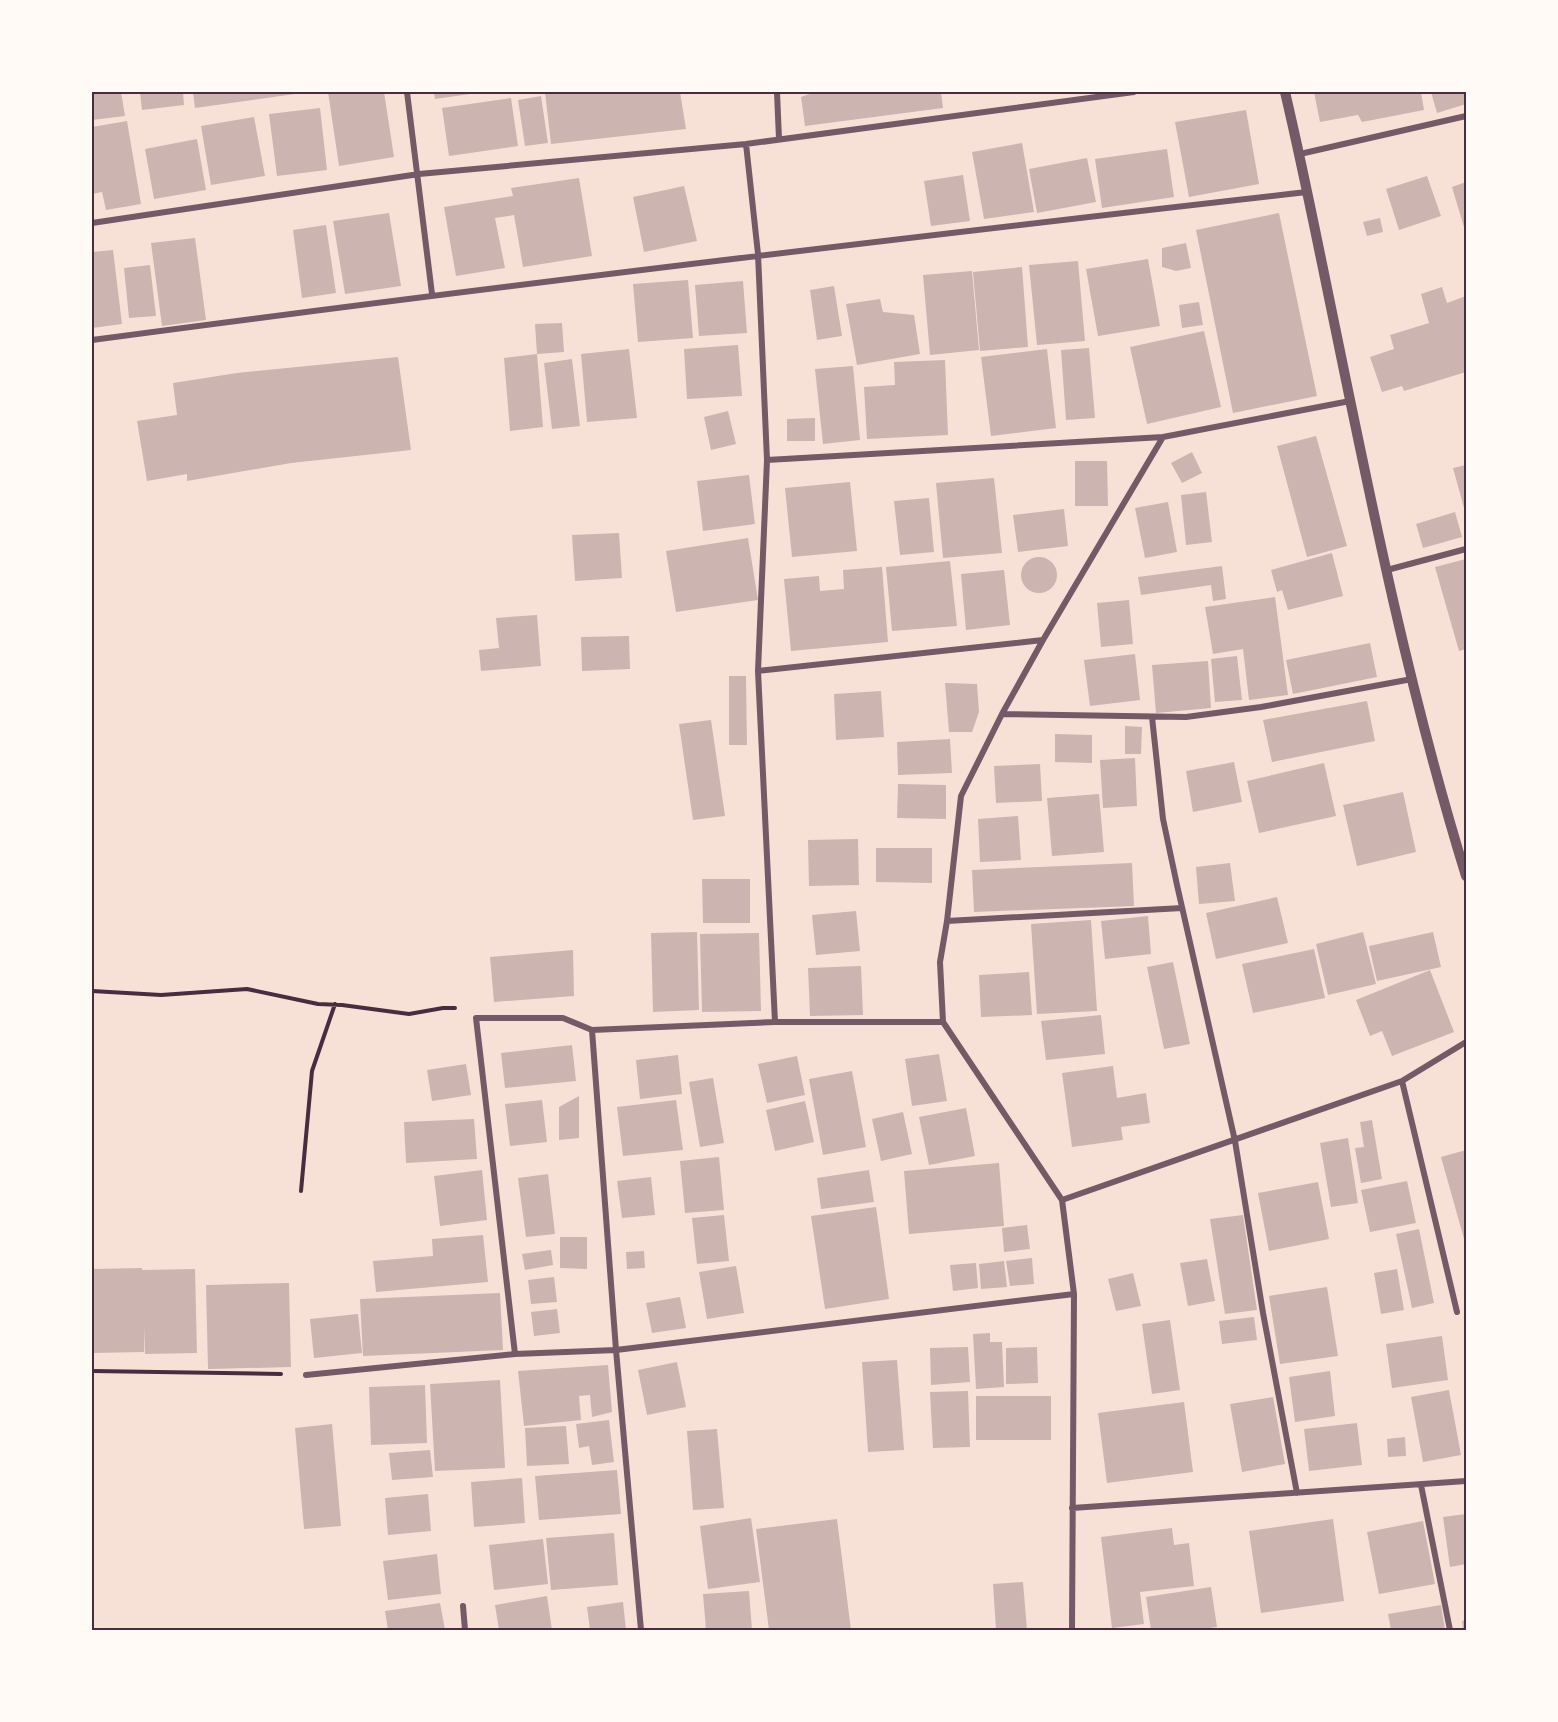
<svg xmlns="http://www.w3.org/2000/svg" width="1558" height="1722" viewBox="0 0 1558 1722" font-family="Inter,sans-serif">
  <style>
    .building { fill: #ccb4b1 }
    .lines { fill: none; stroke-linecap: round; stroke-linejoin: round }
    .path { stroke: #4a2c40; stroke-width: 4 }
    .minor { stroke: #755966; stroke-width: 6 }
    .tertiary { stroke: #755966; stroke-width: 10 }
    .neatline { fill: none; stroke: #4a2c40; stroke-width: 2 }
  </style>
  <rect width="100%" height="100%" fill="#f7e1d7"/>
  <path class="building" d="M92,92h29l4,24 -33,4z
    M140,92h43l1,13 -42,5z
    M193,92h109v1l-107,15z
    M328,92h56l10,65 -55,9z
    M434,92h43v1l-42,6z
    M545,92h135l6,37 -135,15z
    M815,92h126l2,16 -138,18 -4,-29z
    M1314,92h107l3,18 -62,12 -4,-7 -38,7z
    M1431,92h35v12l-29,9z
    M541,96l7,47 -23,3 -7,-46z
    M511,98l7,48 -69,10 -7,-48z
    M320,108l7,62 -50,6 -8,-62z
    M1246,110l13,74 -70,13 -14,-75z
    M254,117l11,59 -54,9 -10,-59z
    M127,121l14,83 -35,6 -4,-18 -10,2v-67z
    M197,139l9,51 -52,9 -9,-50z
    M1022,143l12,69 -50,7 -12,-67z
    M1167,149l7,48 -72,11 -7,-49z
    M1087,158l9,44 -59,11 -8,-44z
    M963,175l7,46 -39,5 -7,-45z
    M1427,176l14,40 -42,14 -13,-41z
    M579,178l13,78 -69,11 -9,-52 -19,3 10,50 -49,8 -12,-69 69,-11 -2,-8z
    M1466,182v52l-14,-47z
    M684,186l13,55 -53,11 -11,-55z
    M389,213l12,73 -56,8 -12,-73z
    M1279,213l38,183 -84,17 -37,-183z
    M1380,218l3,14 -16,4 -4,-14z
    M326,225l10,68 -34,5 -9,-68z
    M195,238l11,82 -44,6 -11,-83z
    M1186,243l5,25 -15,3 -14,-4v-19z
    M113,250l9,74 -30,4v-76z
    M1148,259l12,67 -62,10 -12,-67z
    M1078,261l7,80 -48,4 -8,-80z
    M150,265l6,51 -27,2 -5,-50z
    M1022,267l6,80 -48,4 -7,-79z
    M972,271l7,79 -49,5 -7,-80z
    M688,280l5,58 -55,4 -5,-58z
    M743,281l4,52 -48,3 -4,-51z
    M834,286l8,50 -25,4 -7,-50z
    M1442,287l5,16 19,-7v76l-62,19 -2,-5 -20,6 -12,-35 24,-8 -4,-14 39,-12 -8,-29z
    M880,299l3,13 31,3 6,39 -63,11 -11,-61z
    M1199,302l4,23 -21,3 -3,-23z
    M562,323l2,29 -27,2 6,73 -33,4 -6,-73 33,-4 -2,-30z
    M1204,331l17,76 -74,17 -17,-77z
    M738,345l4,51 -55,3 -3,-50z
    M1089,348l6,70 -29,2 -5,-70z
    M629,349l8,69 -50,4 -6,-68z
    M1047,349l9,79 -65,8 -10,-79z
    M398,357l13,93 -120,13 -104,18v-7l-40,7 -10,-60 40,-6 -4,-32 64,-10z
    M572,359l8,67 -28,3 -8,-66z
    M945,360l3,75 -81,4 -3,-52 31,-2 -1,-23z
    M853,366l7,74 -37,4 -8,-75z
    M728,411l8,33 -25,6 -7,-33z
    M815,418v23h-28v-22z
    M1316,436l31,110 -40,11 -30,-111z
    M1192,452l10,21 -20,10 -11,-20z
    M1075,461h32l1,45h-33z
    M1466,465v50l-13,-47z
    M749,475l6,49 -52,7 -6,-50z
    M994,478l8,75 -59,5 -7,-75z
    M850,482l7,69 -65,6 -7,-69z
    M1206,492l6,50 -26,3 -5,-50z
    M929,498l5,54 -34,3 -6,-54z
    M1168,502l9,50 -32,6 -10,-50z
    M1064,509l4,37 -50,6 -5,-37z
    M1455,512l7,25 -39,11 -7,-24z
    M619,533l3,45 -47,3 -3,-46z
    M748,538l10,62 -82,12 -10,-61z
    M1332,553l11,43 -55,14 -6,-20 -5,2 -6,-22z
    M1021 575a18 18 0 1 1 36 0a18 18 0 1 1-36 0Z
    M1466,559v90l-7,2 -24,-84z
    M950,561l7,65 -65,5 -6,-64z
    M1222,566l4,33 -13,2 -2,-16 -70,10 -3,-18z
    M882,567l6,75 -97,9 -7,-72 35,-3 1,15 24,-2 -1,-19z
    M1004,570l6,55 -44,5 -5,-56z
    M1275,597l13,98 -39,5 -6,-51 -30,5 -8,-47z
    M1129,600l4,44 -32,3 -4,-44z
    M537,615l4,51 -60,5 -2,-21 20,-2 -3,-30z
    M629,636l1,33 -48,2 -1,-34z
    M1370,643l7,34 -84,17 -7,-34z
    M1135,654l5,46 -50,6 -6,-46z
    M1237,656l5,44 -27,2 -4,-43z
    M1208,661l3,47 -55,5 -4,-48z
    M729,676h17l1,69h-18z
    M945,683l32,1 2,28 -7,20h-23z
    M881,691l3,46 -48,3 -2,-46z
    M1367,701l8,40 -103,21 -9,-42z
    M711,720l14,96 -32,4 -14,-96z
    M1125,726l17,1 -1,27h-16z
    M1055,734l37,1v28l-37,-1z
    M950,739l2,34 -54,2 -1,-33z
    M1135,758l2,48 -34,2 -3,-48z
    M1234,762l8,40 -49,10 -7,-41z
    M1324,763l12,53 -77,17 -12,-52z
    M1040,764l2,37 -46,2 -2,-37z
    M898,784l48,1v34l-49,-1z
    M1403,792l13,60 -59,14 -14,-61z
    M1099,794l5,58 -52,4 -5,-58z
    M1018,816l3,44 -41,2 -2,-43z
    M858,839l1,46 -50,1 -1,-46z
    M876,848h56v35l-56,-1z
    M1132,863l2,43 -160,6 -2,-42z
    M1230,863l5,38 -36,3 -3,-37z
    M702,879h48v44h-47z
    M1277,897l11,46 -72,16 -10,-46z
    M856,911l4,40 -44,4 -4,-40z
    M1148,916l3,38 -46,5 -4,-38z
    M1091,920l6,91 -60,3 -6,-90z
    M697,932l2,78 -46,2 -2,-79z
    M1363,932l13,52 -48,11 -12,-51z
    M1433,932l8,35 -64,14 -8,-35z
    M759,933l2,78 -59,1 -2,-78z
    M1314,949l11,49 -72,15 -11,-49z
    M573,950l1,46 -80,6 -4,-45z
    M1173,962l17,82 -26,5 -17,-82z
    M861,966l2,49 -53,1 -2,-48z
    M1430,970l24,62 -62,24 -10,-25 -12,5 -14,-36z
    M1029,972l3,43 -51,2 -2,-42z
    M1101,1015l4,39 -59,6 -5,-39z
    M572,1045l4,36 -71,7 -4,-35z
    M939,1054l8,47 -35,5 -7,-47z
    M678,1055l4,39 -42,5 -4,-39z
    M797,1056l8,39 -38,8 -9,-39z
    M466,1064l5,31 -39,6 -5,-31z
    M1113,1066l4,32 29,-5 4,30 -29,4 2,13 -51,7 -10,-74z
    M852,1071l14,76 -43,8 -14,-76z
    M713,1078l11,65 -24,4 -11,-65z
    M579,1096v42l-20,2v-33z
    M542,1100l5,42 -37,4 -5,-42z
    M676,1100l7,50 -60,6 -6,-49z
    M805,1101l9,41 -39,9 -9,-41z
    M966,1108l9,48 -46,9 -10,-48z
    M903,1112l9,42 -31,7 -9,-42z
    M474,1119l3,40 -71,4 -2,-41z
    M1372,1120l10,59 -21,4 -6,-35 9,-1 -4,-25z
    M1348,1138l10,65 -27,4 -11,-64z
    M1466,1150v96l-25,-89z
    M719,1157l5,53 -39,3 -5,-52z
    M999,1163l5,63 -95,8 -5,-63z
    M482,1170l5,50 -47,6 -6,-50z
    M869,1170l5,32 -53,7 -4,-31z
    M548,1174l7,60 -29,3 -8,-59z
    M651,1177l4,38 -33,3 -5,-37z
    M1407,1181l9,42 -46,9 -9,-42z
    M1318,1182l11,57 -60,12 -11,-58z
    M876,1207l13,92 -64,10 -14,-93z
    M724,1215l5,46 -32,3 -5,-46z
    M1243,1215l14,95 -32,4 -15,-95z
    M1027,1225l3,24 -26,3 -2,-24z
    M1419,1229l15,74 -22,5 -16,-74z
    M483,1235l5,47 -112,10 -3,-31 60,-5 -1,-17z
    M560,1237h27v32l-27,-1z
    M551,1250l2,15 -28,5 -3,-16z
    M644,1251l1,17 -18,1 -1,-17z
    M1032,1258l2,26 -24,2 -4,-25z
    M1207,1259l8,42 -27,5 -8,-43z
    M1004,1261l3,26 -26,2 -2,-25z
    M976,1263l2,25 -25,3 -3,-26z
    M736,1266l8,47 -37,6 -8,-47z
    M142,1268v2l53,-1 2,84 -52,1 -1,-28v26l-52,1v-84z
    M1397,1269l7,41 -23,4 -7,-41z
    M1133,1273l8,33 -25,5 -8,-32z
    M554,1277l3,25 -26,2 -3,-24z
    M289,1283l2,84 -83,2 -2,-84z
    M1327,1287l11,69 -58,8 -11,-68z
    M500,1293l3,57 -140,6 -3,-57z
    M680,1297l6,31 -34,5 -6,-30z
    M557,1309l3,24 -26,3 -3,-24z
    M358,1314l4,39 -48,5 -4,-39z
    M1254,1317l3,23 -35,4 -3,-23z
    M1170,1320l10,70 -28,4 -10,-70z
    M990,1333v9h12l2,45 -28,2 -3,-55z
    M1442,1336l6,44 -56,8 -6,-44z
    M968,1347l2,35 -39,3 -1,-37z
    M1037,1347l1,36 -32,1v-36z
    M897,1360l7,90 -36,2 -6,-90z
    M677,1362l9,45 -39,8 -9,-45z
    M608,1365l4,47 -20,5 -2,-22 -11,1 2,24 -57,6 -6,-55z
    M1330,1371l5,45 -40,6 -6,-45z
    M500,1380l5,88 -70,3 -5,-87z
    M425,1385l2,58 -56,2 -2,-58z
    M1449,1390l12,65 -38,7 -12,-65z
    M968,1391l2,56 -37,1 -3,-56z
    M976,1396h75v44h-75z
    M1273,1397l12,67 -43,8 -12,-68z
    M1184,1402l9,70 -86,11 -9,-70z
    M609,1420l5,42 -22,3 -3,-19 -10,2 -3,-24z
    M1357,1423l5,42 -53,6 -5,-42z
    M332,1424l9,102 -37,3 -9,-101z
    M566,1426l3,38 -42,2 -2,-38z
    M717,1429l7,79 -31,2 -6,-79z
    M1405,1437l1,19 -18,1 -1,-18z
    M430,1450l3,27 -41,3 -3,-27z
    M617,1470l4,44 -82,6 -4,-44z
    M522,1478l3,45 -51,4 -3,-45z
    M428,1494l3,37 -43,4 -3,-37z
    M1466,1514v50l-16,3 -7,-50z
    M751,1518l9,64 -52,7 -8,-63z
    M837,1519l14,111h-82l-13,-101z
    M1333,1519l11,82 -83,12 -12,-82z
    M1423,1521l12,63 -56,10 -12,-62z
    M1172,1528l2,17 15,-2 5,43 -54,6 4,32 -32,4 -11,-91z
    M614,1533l4,52 -67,5 -5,-52z
    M543,1539l5,45 -54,6 -5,-45z
    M437,1554l4,40 -53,6 -5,-39z
    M1023,1582l4,48h-31l-3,-46z
    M1211,1587l6,40 -23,3h-43l-5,-33z
    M749,1591l3,39h-46l-3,-36z
    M547,1596l5,34h-53l-4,-25z
    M623,1602l3,28h-36l-3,-23z
    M440,1603l5,27h-57l-3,-19z
    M1441,1605l4,25h-54l-3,-16z
    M1466,1620v10h-3l-1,-9z"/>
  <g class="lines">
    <path class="path" d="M92,991l69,4 86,-6 71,15 24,1 67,9 34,-6h12
      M301,1191l11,-120 23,-67
      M92,1371l189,3"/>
    <path class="minor" d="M407,92l25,202
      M777,92l2,47
      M746,144l12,110 9,206 -9,211 17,351
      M1300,154l166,-38
      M92,223l327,-49 327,-30 388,-52
      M92,340c404,-54 809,-102 1215,-148
      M767,460l396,-23
      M1387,570l79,-21
      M758,671l285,-31
      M1002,714l184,3 75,-10 151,-28
      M1152,717l11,102 14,66 58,256 28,172 34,180
      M947,921l235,-13
      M592,1030l24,320 25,280
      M1402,1081l55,231
      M1062,1200l340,-119 64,-39
      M515,1354l-39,-336h87l29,12 183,-8h168
      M306,1375l209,-21 101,-4 458,-56
      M1421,1485l29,145
      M1072,1508l394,-27
      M463,1606l2,24
      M1072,1630l2,-336 -12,-94 -119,-178 -3,-60 7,-41 14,-125 41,-82 41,-74 120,-203 187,-36"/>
    <path class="tertiary" d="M1285,92c18,76 33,153 49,230 38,186 76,373 132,554"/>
  </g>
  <rect width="1558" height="1722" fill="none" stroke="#fffaf5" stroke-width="186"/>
  <rect x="93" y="93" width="1372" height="1536" class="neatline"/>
</svg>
